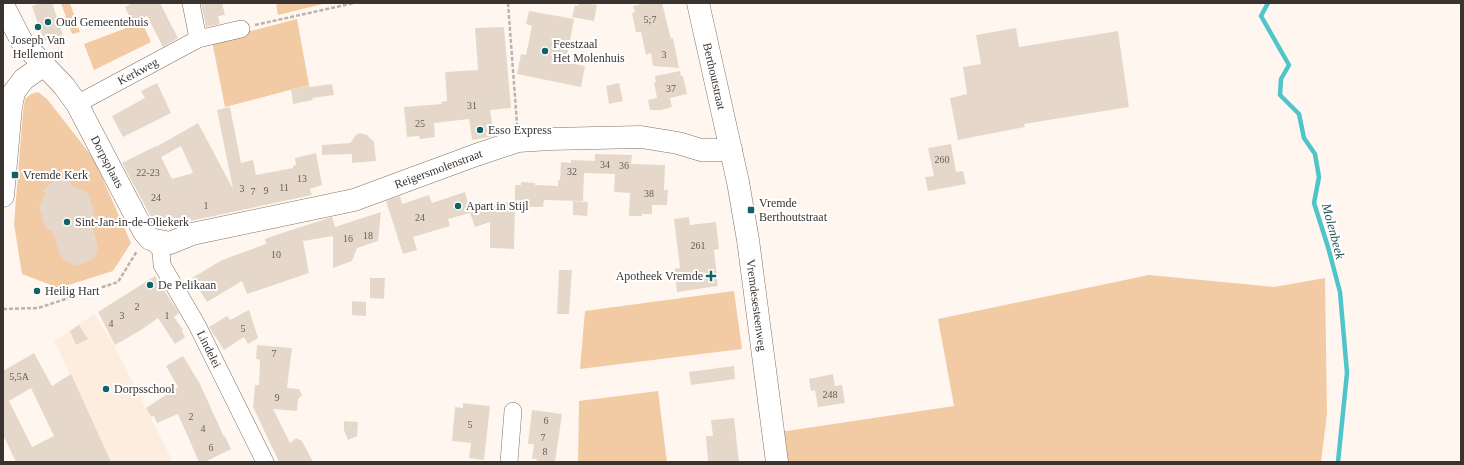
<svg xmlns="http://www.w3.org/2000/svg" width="1464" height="465" viewBox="0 0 1464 465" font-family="'Times New Roman',serif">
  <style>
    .built { fill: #fdeddf }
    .green { fill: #f2caa4 }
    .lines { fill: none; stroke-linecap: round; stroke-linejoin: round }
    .stream { stroke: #50c5c9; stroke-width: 4.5 }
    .building { fill: #e5d8cb; fill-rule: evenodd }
    .street-casing { stroke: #7e7267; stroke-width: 18 }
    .secondary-casing { stroke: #7e7267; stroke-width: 23 }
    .path { stroke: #bbb3ad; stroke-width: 2.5; stroke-dasharray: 4 2; stroke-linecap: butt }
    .street { stroke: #fff; stroke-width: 17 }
    .secondary { stroke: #fff; stroke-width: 22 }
    .poi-dot { fill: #106264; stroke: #fff; stroke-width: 1.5 }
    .labels { text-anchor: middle; stroke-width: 4; stroke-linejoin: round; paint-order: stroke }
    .number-label { font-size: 10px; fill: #655d57 }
    .poi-label { font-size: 12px; fill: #3a3430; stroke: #fff; text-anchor: start }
    .street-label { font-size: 12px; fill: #3a3430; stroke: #fff }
    .water-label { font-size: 13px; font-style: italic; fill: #235557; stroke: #fff }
  </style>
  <rect width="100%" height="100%" fill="#fff7ef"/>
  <path class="built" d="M94,314l17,25 62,123h-94l9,-50 -34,-71z"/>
  <path class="green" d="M61,3h9l10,29 -8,2z
    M276,3h51l-49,12z
    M297,19l12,66 -84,22 -13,-66z
    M142,22l9,20 -57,28 -10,-26z
    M38,92l9,7 47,60 37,84 -18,28 -54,17 -37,-14 -8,-50 9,-112 2,-13 6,-5z
    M1149,275l125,12 51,-9 2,136 -6,48h-536l-5,-30 174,-26 -16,-87z
    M734,291l8,58 -162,20 5,-58z
    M658,391l9,71h-89l1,-61z"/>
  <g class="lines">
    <path class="stream" d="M1268,3l-7,13 28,49 -8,14 -1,16 19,19 5,24 11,16 4,23 -5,26 14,44 12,45 7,81 -9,89"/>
  </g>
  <path class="building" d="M42,3h10l11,32 -19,6 -12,-35z
    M133,3h27l18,35 -15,9 -16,-31 -15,7 -7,-16z
    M201,3h21l3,12 -7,1 2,8 -14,3z
    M579,3l18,2 -3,16 -22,-4 3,-12 3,1z
    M647,3h15l9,36 2,-1 6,30 -26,-2 -2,-13 -5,2 -5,-23h-5l-4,-19 3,-1 -2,-6z
    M529,11l45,8 -8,43 19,4 -4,21 -64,-13 4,-20 5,1 6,-29 -6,-2z
    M504,27l7,81 -21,2 4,26 -22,4 -3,-21 -35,4 1,14 -15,2 -1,-3 -12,1 -3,-30 38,-3 -1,-2 6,-1 -2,-29 33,-2 -3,-42z
    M1016,28l3,19 99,-16 11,76 -105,17 1,3 -67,13 -8,-42 17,-4 -4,-27 18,-3 -5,-29z
    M680,71l1,5h2l4,18 -17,4 2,9 -11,3h-11l-2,-10 9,-2 -3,-16h2l-1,-6z
    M157,83l14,30 -48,24 -11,-21 33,-18 -4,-7z
    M619,83l4,18 -14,3 -3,-18z
    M332,84l2,11 -22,3 1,2 -20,4 -2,-14 18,-5 1,2z
    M230,107l11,56 12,-3 3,15 37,-7v-2l3,-1 -1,-7 21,-5 6,32 -12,4 2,6 -155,33 -35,-65 34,-17v1l42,-24 35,66 -16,-79zM181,146l12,27 -21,6 -11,-22z
    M360,133l7,2 7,7 2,19 -24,2v-9l-30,1v-10l28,-2 6,-8z
    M951,144l5,28 7,-1 3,13 -38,7 -3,-14 9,-1 -6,-28z
    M595,154l37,1 -1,9 34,1 -1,25h4l-1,15h-15v9h-10v2h-13l1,-23 -16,-1 1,-18 -31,-1 -1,28 -39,-1 -1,7h-28l-1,42 -24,-1v-26l-15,5 -5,-14 -22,6 2,7 -37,11 4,13 -14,4 -17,-53 14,-5 2,8 27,-9 3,8 33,-11 4,14 11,-4h35v-17h6v-3l14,1v2l23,1v-6h2l1,-18 10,1v-3l24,1z
    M58,178l10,1 4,7 16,6 6,20 -4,7 8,28 -4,12 -16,6 -4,1 -13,-8 -8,-26 -8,-5 -6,-21 7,-12 -4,-3z
    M573,201l15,1 -1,14 -14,-1z
    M381,212l-3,29 -21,7 -5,13 -19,7v-32l-30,5 6,32 -62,21 -5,-13 -35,21 -15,-24 30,-18 44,-16 -1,-5 11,-4 56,-18 3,10z
    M689,217l1,8 26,-3 3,27 -5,1 4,36 -41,6 -3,-23 6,-1 -6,-49z
    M559,270h13l-3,44h-12z
    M155,276l24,37 -5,4 9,13 -1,1 3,6 -10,7 -17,-26 -17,12 -26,15 -17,-33z
    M370,278h15l-1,21 -14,-1z
    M352,301l14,1v14l-14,-1z
    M249,310l9,28 -10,6 -4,-7 -20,13 -15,-23 18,-11 3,4z
    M79,325l9,14 -12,6 -6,-14z
    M257,345l35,3 -5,40 12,1 3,6 -4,4 -1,12 -24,-2 17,34 6,-5 6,3 11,21h-34l-26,-55 2,-22h4l1,-25 -4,-1z
    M34,353l18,33 19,-12 40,88h-95l-13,-27v-64zM31,388l23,48 -22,11 -23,-46z
    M183,356l17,28 24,53 1,-1 6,13 -26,13h-6l-21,-48 -21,9 -3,-7 -3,1 -5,-9 32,-21 -12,-21z
    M734,366l1,13 -44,6 -2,-13z
    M833,374l2,12 7,-1 3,18 -27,4 -3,-17 -4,1 -2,-12z
    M463,403l27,3 -6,54 -15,-2 2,-15 -19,-2 3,-34 8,1z
    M532,410l30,4 -7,48h-19l1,-3h-5l2,-15h-6z
    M734,418l5,44h-31l-2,-26h7l-2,-16z
    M344,421l14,1 -1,14 -9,4 -4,-10z"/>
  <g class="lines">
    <defs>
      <g id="street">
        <path d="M191,3l7,36"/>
        <path id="s1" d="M77,104l121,-65 43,-10"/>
        <path id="s2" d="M150,239l11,11 1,15 35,60 68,137"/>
        <path d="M509,462l4,-51"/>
      </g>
      <g id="secondary">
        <path id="s3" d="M698,3l40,179 10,58 29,222"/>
        <path id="s4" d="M3,5l19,37 42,44 13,18 67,128 6,7 20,4 22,-9 162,-34 122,-45 42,-14 32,-2 91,-2 37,6 23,7h30"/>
        <path d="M3,196l8,-89 3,-15 10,-13 20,-14"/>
      </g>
    </defs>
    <use href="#street" class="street-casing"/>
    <use href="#secondary" class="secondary-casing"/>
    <path class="path" d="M508,3l9,121
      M255,25l99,-22
      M3,309l35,-1 80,-26 19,-31"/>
    <use href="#street" class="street"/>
    <use href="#secondary" class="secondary"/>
  </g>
  <g class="poi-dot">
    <circle cx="48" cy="22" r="4"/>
    <circle cx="38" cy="27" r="4"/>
    <circle cx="545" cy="51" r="4"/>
    <circle cx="480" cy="130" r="4"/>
    <rect x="11" y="171" width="8" height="8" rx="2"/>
    <circle cx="458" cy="206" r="4"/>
    <rect x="747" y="206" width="8" height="8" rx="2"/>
    <circle cx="67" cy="222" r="4"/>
    <path d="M709 270h4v4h4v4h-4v4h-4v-4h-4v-4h4z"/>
    <circle cx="150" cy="285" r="4"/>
    <circle cx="37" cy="291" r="4"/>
    <circle cx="106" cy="389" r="4"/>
  </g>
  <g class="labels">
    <g class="number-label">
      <text x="650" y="23">5;7</text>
      <text x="664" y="58">3</text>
      <text x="671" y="92">37</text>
      <text x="472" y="109">31</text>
      <text x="420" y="127">25</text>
      <text x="942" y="163">260</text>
      <text x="605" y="168">34</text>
      <text x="624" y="169">36</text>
      <text x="572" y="175">32</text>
      <text x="148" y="176">22-23</text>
      <text x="302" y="182">13</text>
      <text x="284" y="191">11</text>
      <text x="242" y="192">3</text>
      <text x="266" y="194">9</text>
      <text x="253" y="195">7</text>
      <text x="649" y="197">38</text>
      <text x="156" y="201">24</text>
      <text x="206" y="209">1</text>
      <text x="420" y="221">24</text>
      <text x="368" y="239">18</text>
      <text x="348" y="242">16</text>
      <text x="698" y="249">261</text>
      <text x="276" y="258">10</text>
      <text x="137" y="310">2</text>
      <text x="122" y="319">3</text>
      <text x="167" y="319">1</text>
      <text x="111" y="327">4</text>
      <text x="243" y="332">5</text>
      <text x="274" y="357">7</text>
      <text x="19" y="380">5,5A</text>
      <text x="830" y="398">248</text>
      <text x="277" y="401">9</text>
      <text x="191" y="420">2</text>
      <text x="546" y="424">6</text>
      <text x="470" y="428">5</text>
      <text x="203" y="432">4</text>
      <text x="543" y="441">7</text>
      <text x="211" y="451">6</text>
      <text x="545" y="455">8</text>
    </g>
    <g class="poi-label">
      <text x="56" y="26">Oud Gemeentehuis</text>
      <text x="38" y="44" text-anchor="middle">Joseph Van<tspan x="38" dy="14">Hellemont</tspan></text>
      <text x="553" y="48">Feestzaal<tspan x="553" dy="14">Het Molenhuis</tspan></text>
      <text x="488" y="134">Esso Express</text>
      <text x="23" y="179">Vremde Kerk</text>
      <text x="759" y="207">Vremde<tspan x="759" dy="14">Berthoutstraat</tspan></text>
      <text x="466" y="210">Apart in Stijl</text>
      <text x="75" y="226">Sint-Jan-in-de-Oliekerk</text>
      <text x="703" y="280" text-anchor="end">Apotheek Vremde</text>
      <text x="158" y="289">De Pelikaan</text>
      <text x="45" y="295">Heilig Hart</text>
      <text x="114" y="393">Dorpsschool</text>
    </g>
    <g class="street-label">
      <text dy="4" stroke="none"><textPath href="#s1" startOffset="69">Kerkweg</textPath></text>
      <text dy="4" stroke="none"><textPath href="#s3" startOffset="75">Berthoutstraat</textPath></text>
      <text dy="4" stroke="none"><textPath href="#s4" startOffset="190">Dorpsplaats</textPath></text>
      <text dy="4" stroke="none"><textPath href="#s4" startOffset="578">Reigersmolenstraat</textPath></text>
      <text dy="4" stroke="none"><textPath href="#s3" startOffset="308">Vremdesesteenweg</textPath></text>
      <text dy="4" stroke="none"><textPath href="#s2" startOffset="127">Lindelei</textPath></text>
    </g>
    <g class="water-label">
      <text transform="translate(1334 231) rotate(75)" y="5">Molenbeek</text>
    </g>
  </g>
  <rect width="1464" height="465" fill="none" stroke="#3a3430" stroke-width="8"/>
</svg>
